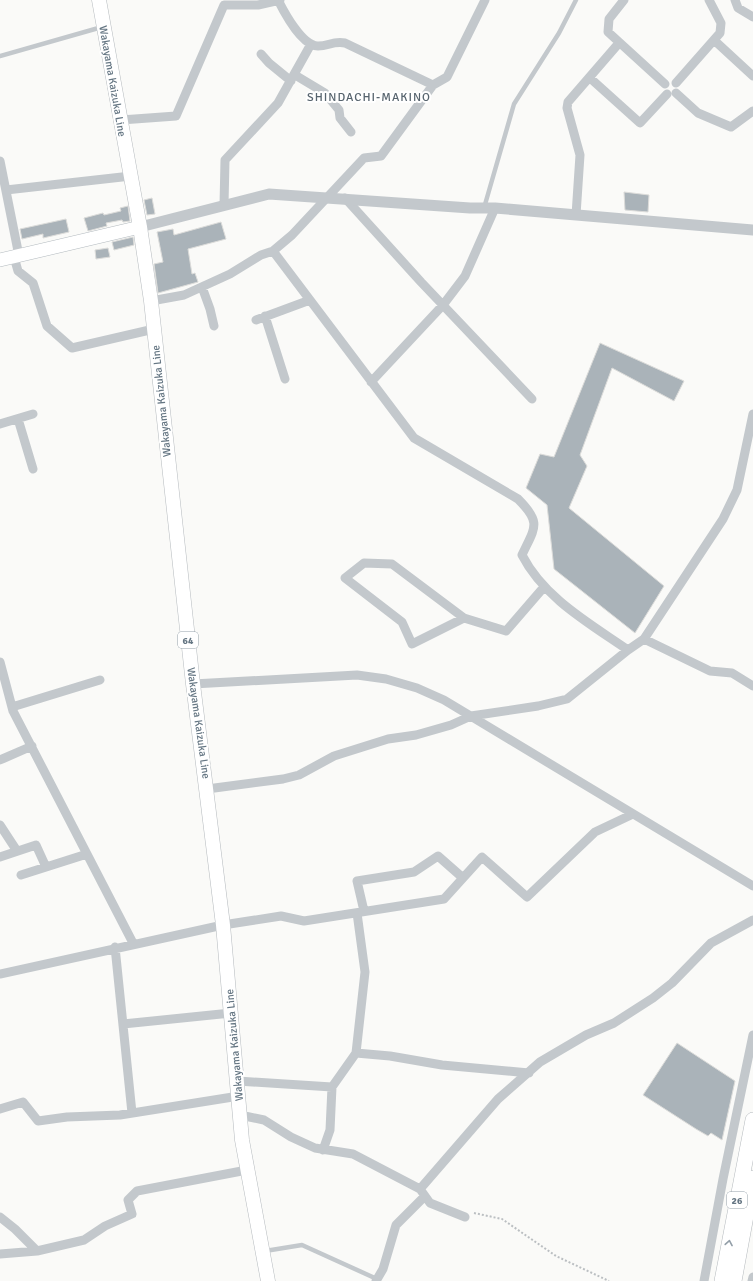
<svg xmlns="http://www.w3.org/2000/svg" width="753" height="1281" viewBox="0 0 753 1281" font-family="Signika,sans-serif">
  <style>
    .building { fill: #aab3b9; stroke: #dcdcda }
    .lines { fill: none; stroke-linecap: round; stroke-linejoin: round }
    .secondary-casing { stroke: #b3babf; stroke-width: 14 }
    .primary-casing { stroke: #b5babe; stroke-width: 15 }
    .trunk-casing { stroke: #b4b9bd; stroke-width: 16 }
    .path { stroke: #bbbfc2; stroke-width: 2; stroke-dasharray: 2 2; stroke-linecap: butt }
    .service { stroke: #c3c8cc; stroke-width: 4.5 }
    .minor { stroke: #c3c8cc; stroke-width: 9 }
    .tertiary { stroke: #c3c8cc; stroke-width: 11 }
    .secondary { stroke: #fff; stroke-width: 13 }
    .primary { stroke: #fff; stroke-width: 14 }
    .trunk { stroke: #fff; stroke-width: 15 }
    .oneway { stroke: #939fa8 }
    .labels { text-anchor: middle; stroke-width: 4; stroke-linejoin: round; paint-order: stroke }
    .shield { fill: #fff; stroke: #939fa8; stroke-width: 1 }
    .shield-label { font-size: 10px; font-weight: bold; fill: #657683 }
    .street-label { font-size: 11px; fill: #657683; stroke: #fff }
    .neighbourhood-label { font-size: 12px; letter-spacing: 1px; fill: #57646e; stroke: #fff }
  </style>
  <rect width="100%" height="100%" fill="#fafaf8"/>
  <path class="building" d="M624,192l25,3 -1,17 -23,-2z
    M152,198l3,16 -8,1 -3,-15z
    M128,206l2,15 -7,1 -1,-2 -16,3 1,3 -19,5 -4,-13 19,-5 1,2 17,-4 -1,-3z
    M66,219l3,13 -26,6v-4l-21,5 -2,-10z
    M221,222l5,17 -38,10 4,25 3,-1 3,9 -40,11 -4,-29 9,-2 -6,-30 16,-3 1,6z
    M133,237l1,8 -20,5 -2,-8z
    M108,248l2,9 -14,2 -1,-9z
    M600,343l84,38 -10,20 -62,-33 -32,87 7,11 -18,42 95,78 -29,47 -81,-64 -7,-64 -21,-17 14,-34 14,3z
    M677,1043l58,38 -13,59 -11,-7 -3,3 -12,-7 -53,-34z"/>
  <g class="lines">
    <defs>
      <path id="secondary" d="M0,260l140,-33"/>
      <path id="primary" d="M99,0l41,227 11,74 42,383 30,241 19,215 26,141"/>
      <path id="trunk" d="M722,1281l31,-161
        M734,1281l19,-103"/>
    </defs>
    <use href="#secondary" class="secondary-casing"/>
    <use href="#primary" class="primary-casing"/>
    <use href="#trunk" class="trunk-casing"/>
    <path class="path" d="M474,1213l28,6 54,37 53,25"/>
    <path class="service" d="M0,56l102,-29
      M484,208l30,-104 45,-71 17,-33
      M265,1251l37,-6 75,34"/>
    <path class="minor" d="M278,0c6,12 24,46 40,46 11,0 14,-5 27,-3l88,42 14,-8 38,-77
      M624,0l-15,19 -1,13 57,52
      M735,0l3,8 15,9
      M715,41l38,35
      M261,54l8,9 22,18
      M295,75l30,18 14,17 1,8 11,14
      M590,78l50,45 27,-29
      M676,83l44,-50 1,-10 -12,-23
      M676,93l22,20 33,14 22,-16
      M121,120l55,-4 48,-111h34l22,-5
      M0,161l19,95
      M6,190l125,-14
      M345,198l76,84 111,117
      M224,205l1,-45 53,-57 33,-59
      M576,215l4,-60 -13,-47 1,-6 51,-59
      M273,251l141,187 104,61c24,24 17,28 4,56 22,43 67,68 106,95
      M14,257l4,14 15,12 14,43 25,22 82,-19
      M202,287l8,22 4,17
      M151,301l33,-6 46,-21 31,-19 12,-4 19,-16 72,-77 17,-2 52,-71
      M265,316l20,63
      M256,320l54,-20
      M371,382l72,-77 22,-29 30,-68
      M18,419l15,50
      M0,424l33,-10
      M464,618l-52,26 -10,-22 -57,-44 19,-15 28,1 72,54 42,13 38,-44
      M644,639l66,32 22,2 21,13
      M0,662l13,49 120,232
      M193,684l164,-9 29,4 31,9 27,12 309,186
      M12,707l88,-27
      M0,760l32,-14
      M207,789l76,-10 16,-4 35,-19 54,-17 28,-4 35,-10 20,-9 67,-10 29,-7 61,-49 16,-11 79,-120 14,-29 16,-76
      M0,825l17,26
      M0,857l36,-12 10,22
      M21,875l66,-21
      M364,911l-7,-30 57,-9 24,-16 25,22
      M115,947l17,166
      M0,974l223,-49 58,-9 23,5 140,-22 38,-42 45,40 68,-65 38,-18
      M123,1024l108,-11
      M356,1053l34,3 52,9 87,8
      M238,1081l94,6 24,-34 9,-81 -8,-59
      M0,1109l23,-7 15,19 29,-4 53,-2 119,-19
      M240,1115l24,5 27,17 24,11 38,6 67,35 10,14 35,14
      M323,1150l7,-20 2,-43
      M420,1189l78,-90 42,-37 46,-27 28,-12 39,-25 19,-15 39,-40 42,-23
      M0,1217l15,12 22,22
      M0,1254l37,-3 47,-11 21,-14 27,-12 -4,-14 9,-9 110,-21
      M376,1281l7,-12 13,-44 29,-29
      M704,1281l19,-102 30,-144
      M752,1281l1,-4"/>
    <path class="tertiary" d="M140,227l129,-33 201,14h25l258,22"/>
    <use href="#secondary" class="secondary"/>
    <use href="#primary" class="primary"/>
    <use href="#trunk" class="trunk"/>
  </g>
  <defs><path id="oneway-chevron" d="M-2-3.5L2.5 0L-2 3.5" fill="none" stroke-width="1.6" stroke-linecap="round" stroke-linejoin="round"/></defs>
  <use class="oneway" href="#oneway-chevron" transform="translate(729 1243) rotate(-80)"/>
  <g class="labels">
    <g class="shield">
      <rect x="178" y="632" width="20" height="16" rx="3"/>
      <rect x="727" y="1192" width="20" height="16" rx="3"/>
    </g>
    <g class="shield-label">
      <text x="188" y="644">64</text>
      <text x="737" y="1204">26</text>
    </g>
    <g class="street-label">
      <text transform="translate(113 81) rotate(80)" y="4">Wakayama Kaizuka Line</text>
      <text transform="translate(161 401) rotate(-96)" y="4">Wakayama Kaizuka Line</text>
      <text transform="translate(199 723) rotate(82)" y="4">Wakayama Kaizuka Line</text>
      <text transform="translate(234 1045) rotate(-95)" y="4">Wakayama Kaizuka Line</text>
    </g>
    <g class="neighbourhood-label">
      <text x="369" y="101">SHINDACHI-MAKINO</text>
    </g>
  </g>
</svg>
